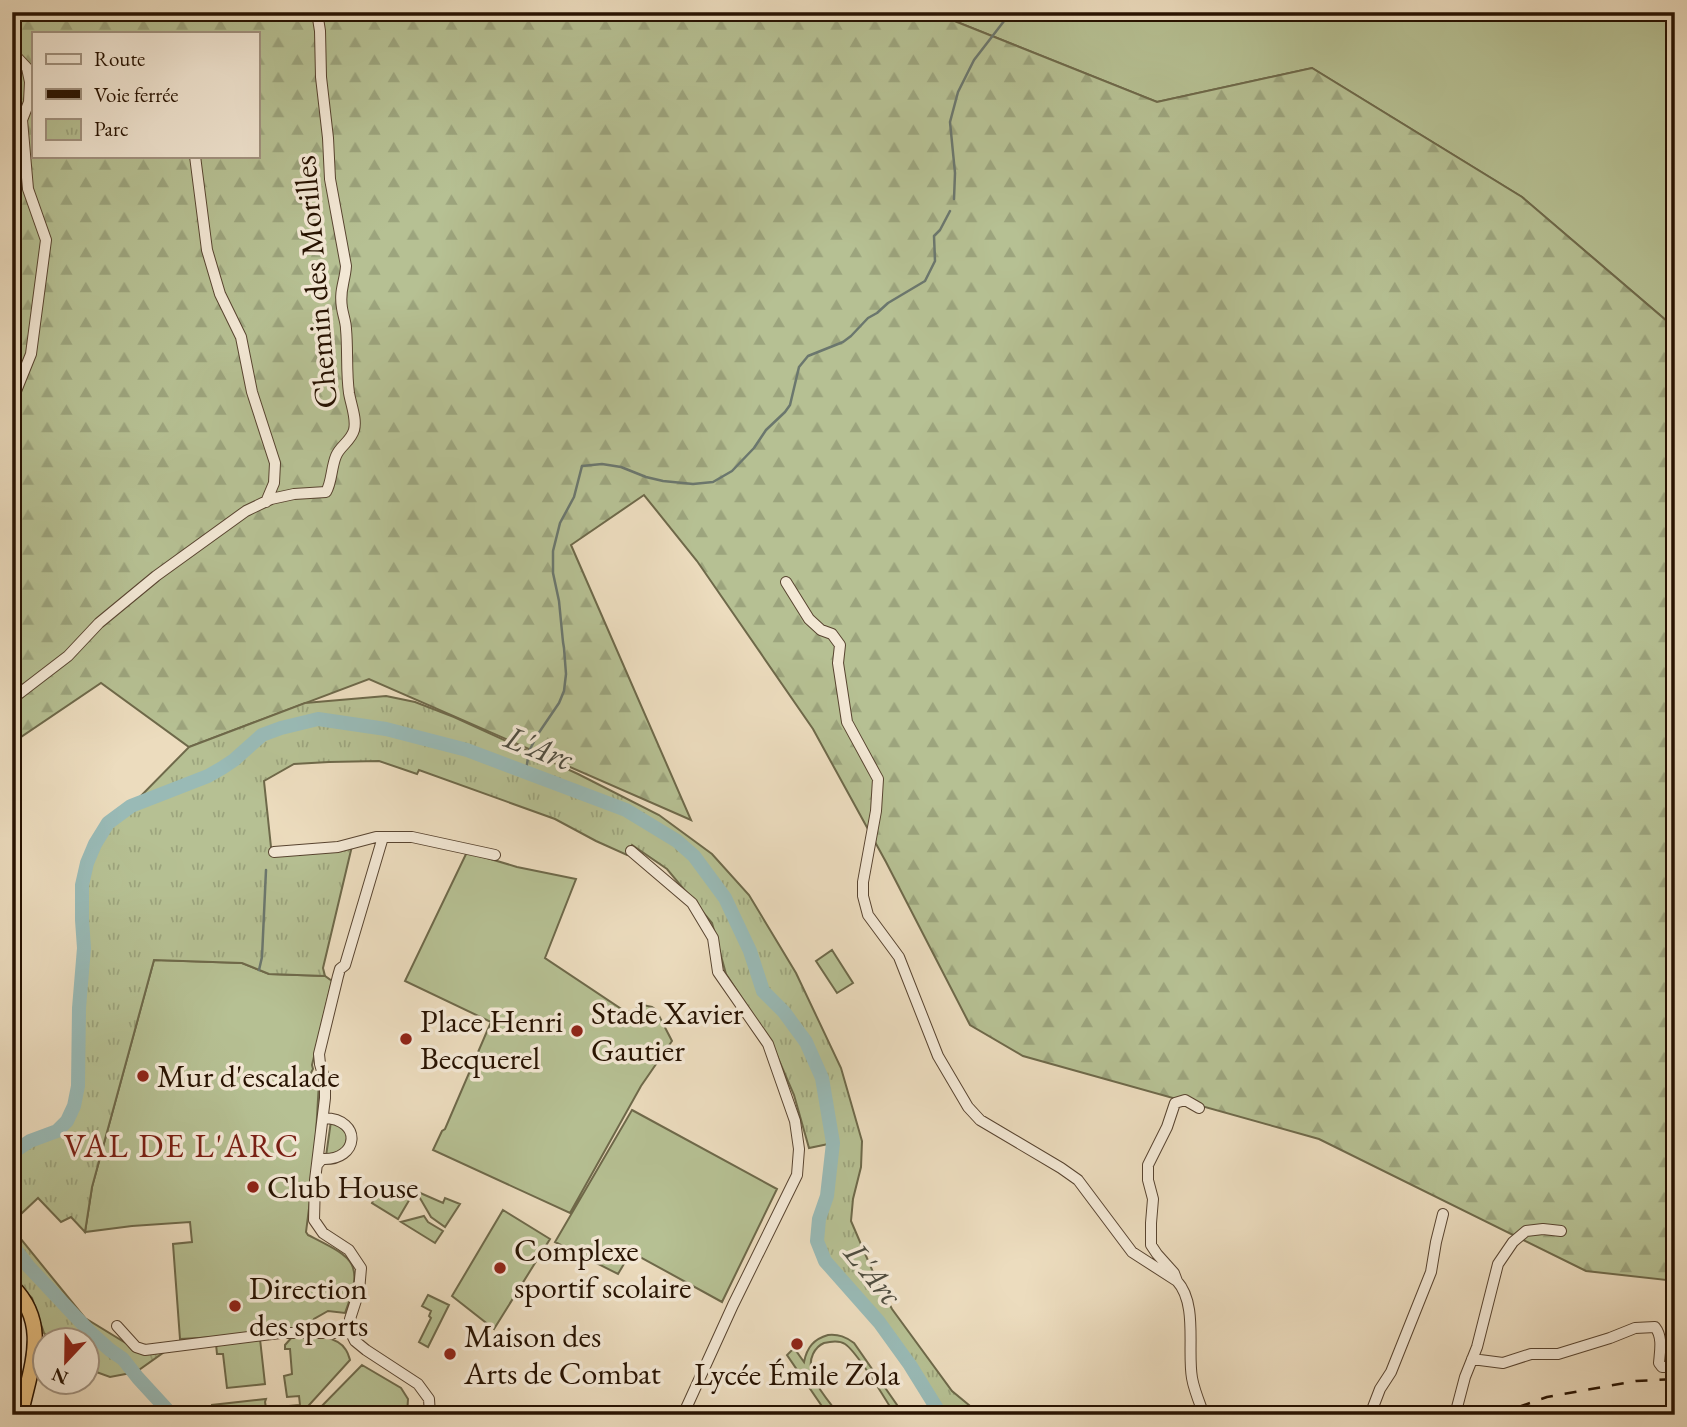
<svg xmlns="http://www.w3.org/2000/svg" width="1687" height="1427" viewBox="0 0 1687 1427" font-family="'EB Garamond',serif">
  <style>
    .green { fill: #b6c093; stroke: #6e694a; stroke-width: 2 }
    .forest { fill: url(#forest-firs); stroke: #6e694a; stroke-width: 2; fill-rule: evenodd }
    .park { fill: url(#park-tufts); stroke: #6e694a; stroke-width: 2 }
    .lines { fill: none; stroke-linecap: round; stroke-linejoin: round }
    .stream { stroke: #6b776e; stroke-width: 2.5 }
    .river { stroke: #99bab6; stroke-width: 14 }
    .minor-casing { stroke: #584430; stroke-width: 12 }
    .highway-casing { stroke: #271201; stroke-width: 17 }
    .minor { stroke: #f3e8d5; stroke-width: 10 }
    .highway { stroke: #e6be7f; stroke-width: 14 }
    .rail { stroke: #271201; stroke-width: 2.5; stroke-dasharray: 12 12; stroke-linecap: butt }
    .poi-dot { fill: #8f2418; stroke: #f3e8d5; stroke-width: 2.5 }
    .labels { text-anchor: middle; stroke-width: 7; stroke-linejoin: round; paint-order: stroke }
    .street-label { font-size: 32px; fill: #271201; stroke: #f3e8d5 }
    .poi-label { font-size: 32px; fill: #271201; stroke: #f3e8d5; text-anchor: start }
    .water-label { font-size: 33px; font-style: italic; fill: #4f4d40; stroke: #f3e8d5 }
    .neighbourhood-label { font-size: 33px; letter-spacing: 2px; fill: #7a1f14; stroke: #f3e8d5 }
  </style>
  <defs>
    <pattern id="forest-firs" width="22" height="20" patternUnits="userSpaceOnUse" patternTransform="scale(1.75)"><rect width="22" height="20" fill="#b6c093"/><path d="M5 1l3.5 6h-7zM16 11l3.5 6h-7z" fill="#9ca47d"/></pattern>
    <pattern id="park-tufts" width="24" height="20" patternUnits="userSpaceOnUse" patternTransform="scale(1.75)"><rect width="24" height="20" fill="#b6c093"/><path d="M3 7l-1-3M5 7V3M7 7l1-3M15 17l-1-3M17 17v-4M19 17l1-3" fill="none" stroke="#9ca47d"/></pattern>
  </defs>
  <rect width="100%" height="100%" fill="#ecdcbe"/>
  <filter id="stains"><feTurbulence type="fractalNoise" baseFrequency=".00286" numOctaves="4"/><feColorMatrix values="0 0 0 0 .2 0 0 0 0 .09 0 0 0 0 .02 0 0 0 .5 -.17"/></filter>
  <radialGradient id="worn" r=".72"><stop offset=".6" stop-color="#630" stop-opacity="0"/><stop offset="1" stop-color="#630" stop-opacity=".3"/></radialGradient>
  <path class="green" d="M932,12h743v316l-153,-131 -210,-129 -155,34z
    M467,852l50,15 59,12 -31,79 78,52 7,2 13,-7 9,2 4,3 16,31 -31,45 -71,127 -137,-63 9,-19 3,-2 46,-107 -86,-41z
    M832,950l21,33 -16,10 -21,-32z
    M154,960l88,3 27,11 56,2 7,5 -20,84 1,4 -2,4 6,5 2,4 -5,87 -8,63 2,3c45,23 57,26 37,78l-17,-2 -14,8 -3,9h-19l-75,9 -37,2 -7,-95 19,-2 -2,-20 -58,4 -47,6 7,-45z
    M632,1110l145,79 -55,113 -91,-50 -13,22 -63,-32z
    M331,1121l4,1 13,12 -4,16 -18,6z
    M378,1190l33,7 -13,22 -26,-16z
    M418,1192l25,11 2,-5 15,6 -15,23 -14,-10 -14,-24z
    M503,1210l47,29 -56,90 -42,-33z
    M424,1216l4,6 15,9 -8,12 -34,-21z
    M428,1295l21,10 -21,42 -9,-5 12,-24 -2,-2 2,-5 -9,-5z
    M828,1335c11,-1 18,2 26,8l50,72h-9c-9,-15 -38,-63 -50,-71 -6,-4 -13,-3 -21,-1 -5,2 -8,5 -11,11 -10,21 14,44 26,61h-11l-41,-60 7,-7 10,14c3,-15 10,-23 24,-27z
    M293,1336c16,0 44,-2 53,14 2,3 3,7 4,10l-49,54 -27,1 -1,-2 -56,2 -1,-8h-4v-2l54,-6 -1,3 1,6 34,-3 -1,-9 -12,1 -3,-21 8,-2 -2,-25h-5v-4z
    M260,1339l5,45 -38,4 -4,-34h-6l-1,-10z
    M362,1365l39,23 7,11 -1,16h-94z"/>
  <path class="forest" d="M12,12h920l225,90 155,-34 210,129 153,131v953l-89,-10 -267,-132 -296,-83 -53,-31 -84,-163 -73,-133 -116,-168 -53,-66 -73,50 120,275 -322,-141 -180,68 -88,-64 -89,60zM33,33h224v123h-224z"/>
  <path class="park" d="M386,696l29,6 39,15 124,57 81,41 53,39 37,41 47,78 45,95 21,73 -1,26 -8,32 -2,22 25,58 16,30 60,82 29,24h-40l-31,-50 -36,-49 -49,-55 -8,-20 2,-22 8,-23 6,-53 -24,5 -15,-53 -22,-51 -46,-70 -14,-51 -45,-54 -35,-24 -5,10 -31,-14 -41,-22 -136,-49 -2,4 -38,-13 -50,1 -35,2 -30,17 7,66 3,4 78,-5 -29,122 2,8 -56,-2 -27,-11 -88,-3 -62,227 -7,45 -14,-15 -10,5 -23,-24 -17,16 -1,24 65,80 49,30 33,2 -31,22 -26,5 -22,-8v-29l-39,-1 -5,-6 -12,-35 -20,-21v-124l18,-12 27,-11 10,-9 7,-15 4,-20 1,-78 5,-60 -2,-28v-35l5,-22 8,-19 13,-21 23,-17 58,-59 116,-44z"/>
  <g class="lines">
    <path class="stream" d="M954,199l1,-26 -5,-51 8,-30 16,-32 37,-48
      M526,771l3,-20 9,-17 21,-31 5,-12 2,-17 -2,-26 -1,-6 -4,-41 -6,-28v-22l7,-28 14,-26 8,-31 20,-2 19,3 25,10 17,4 30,3 20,-2 19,-11 22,-23 12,-18 19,-18 5,-7 9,-38 9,-11 35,-14 8,-6 17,-18 9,-5 11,-10 37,-22 10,-20 -1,-25 6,-6 10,-19
      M259,970l3,-13 4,-87"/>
    <path class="river" d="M12,1153l18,-12 27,-10 10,-10 7,-15 4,-20 1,-78 5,-60 -2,-28v-35l5,-22 8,-19 13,-21 23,-17 77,-30 14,-8 12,-8 28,-25 19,-7 37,-9 68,10 81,21 159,60 51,31 17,15 31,42 25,53 13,40 21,21 22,30 16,36 11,65 -6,53 -8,23 -2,22 8,20 54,61 31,43 31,50
      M12,1245l17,22 62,66 19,17 13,9 15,19 34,37"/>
    <defs>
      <path id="minor" d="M12,52l15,16 3,14 -1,20 -7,18 6,69 18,51 -15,114 -19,47
        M195,156l12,94 13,44 21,43 11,55 23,71 -1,20 -8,19
        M786,582l23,37 12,11 11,4 8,11 -2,18 9,59 31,57 -2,32 -13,71v14l5,19 31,42 39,99 30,51 12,13 81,48 17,12 54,72 45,29c21,23 10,69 15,97 2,12 8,26 12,37
        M12,699l56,-43 31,-33 57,-47 90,-65 25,-12 23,-5 32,-2c6,-10 5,-24 10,-36 4,-10 15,-15 18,-26 3,-11 -3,-25 -5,-37 -3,-21 -1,-43 -3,-64 0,-7 -3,-14 -4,-21 -3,-18 3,-26 4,-42l-16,-87 -2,-41 -7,-61 -1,-46 -3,-19
        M383,837l-38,128 -5,4 -2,7 -19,78 1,10 5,17v17l-10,82 -1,40 9,13 26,17 12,18 -2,23 -9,28 1,14 4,8 11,9 52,34 11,15 1,16
        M631,851l61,52 21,35 5,34 50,72 27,77 4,28 -2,26 -64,130 -50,110
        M274,852l64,-5 38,-10h36l83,18
        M317,1165l5,-6c37,2 41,-40 2,-41
        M1177,1281l-3,-8 -17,-19 -6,-9v-22l2,-24 -5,-19v-15l19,-38 8,-24 10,-3 14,8
        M117,1326l19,21 9,3 135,-17h71
        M1472,1359l31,4 28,-9h27l52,-16 25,-10 20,-1c8,10 5,24 4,36l3,4h13
        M1370,1415l10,-26 11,-17 40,-100 5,-30 7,-28
        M1455,1415l10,-38 12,-30 21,-83 15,-22 13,-11 17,-2 18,2"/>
      <path id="highway" d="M12,1286c36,36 21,75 11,118
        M12,1408l23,7"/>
    </defs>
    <use href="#minor" class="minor-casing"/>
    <use href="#highway" class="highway-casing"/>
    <use href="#minor" class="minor"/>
    <use href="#highway" class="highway"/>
    <path class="rail" d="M1496,1415l51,-18 89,-16 39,-2"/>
  </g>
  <g class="poi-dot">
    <circle cx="577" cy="1031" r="7"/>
    <circle cx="406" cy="1039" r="7"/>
    <circle cx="143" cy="1076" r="7"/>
    <circle cx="253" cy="1187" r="7"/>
    <circle cx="500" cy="1268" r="7"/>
    <circle cx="235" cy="1306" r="7"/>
    <circle cx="797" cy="1344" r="7"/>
    <circle cx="450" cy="1354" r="7"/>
  </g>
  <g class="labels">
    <g class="street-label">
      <text transform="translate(315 282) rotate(-95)" y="11">Chemin des Morilles</text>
    </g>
    <g class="poi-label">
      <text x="591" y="1024">Stade Xavier<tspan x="591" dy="37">Gautier</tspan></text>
      <text x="420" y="1032">Place Henri<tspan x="420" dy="37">Becquerel</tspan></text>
      <text x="157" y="1087">Mur d'escalade</text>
      <text x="267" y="1198">Club House</text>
      <text x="514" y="1261">Complexe<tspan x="514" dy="37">sportif scolaire</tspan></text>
      <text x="249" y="1299">Direction<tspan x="249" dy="37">des sports</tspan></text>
      <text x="464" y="1347">Maison des<tspan x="464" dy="37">Arts de Combat</tspan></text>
      <text x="797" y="1385" text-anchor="middle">Lycée Émile Zola</text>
    </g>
    <g class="water-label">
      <text transform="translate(539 747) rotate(21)" y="12">L'Arc</text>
      <text transform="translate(874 1273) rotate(51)" y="12">L'Arc</text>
    </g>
    <g class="neighbourhood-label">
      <text x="182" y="1157">VAL DE L'ARC</text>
    </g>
  </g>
  <rect width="1687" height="1427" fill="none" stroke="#ecdcbe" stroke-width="42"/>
  <rect x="14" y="14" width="1659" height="1399" fill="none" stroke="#271201" stroke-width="3.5"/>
  <rect x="21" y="21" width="1645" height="1385" fill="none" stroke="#271201" stroke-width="2"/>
  <rect x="32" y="32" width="228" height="126" fill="#f3e8d5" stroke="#a19280" stroke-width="2"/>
  <rect x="46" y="54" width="35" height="10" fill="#f3e8d5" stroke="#a19280" stroke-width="2"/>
  <text x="94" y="66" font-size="21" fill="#271201">Route</text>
  <rect x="46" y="89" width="35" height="10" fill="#271201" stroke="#a19280" stroke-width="2"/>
  <text x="94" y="102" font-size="21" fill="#271201">Voie ferrée</text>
  <rect x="46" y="119" width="35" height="21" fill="url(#park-tufts)" stroke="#a19280" stroke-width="2"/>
  <text x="94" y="136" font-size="21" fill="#271201">Parc</text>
  <g transform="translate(66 1361) rotate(202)"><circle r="33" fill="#f3e8d5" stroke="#a19280" stroke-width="2"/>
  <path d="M0-5L12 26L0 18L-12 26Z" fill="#8f2418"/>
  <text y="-10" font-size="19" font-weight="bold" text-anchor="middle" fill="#271201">N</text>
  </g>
  <rect width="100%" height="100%" filter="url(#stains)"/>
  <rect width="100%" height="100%" fill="url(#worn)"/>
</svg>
